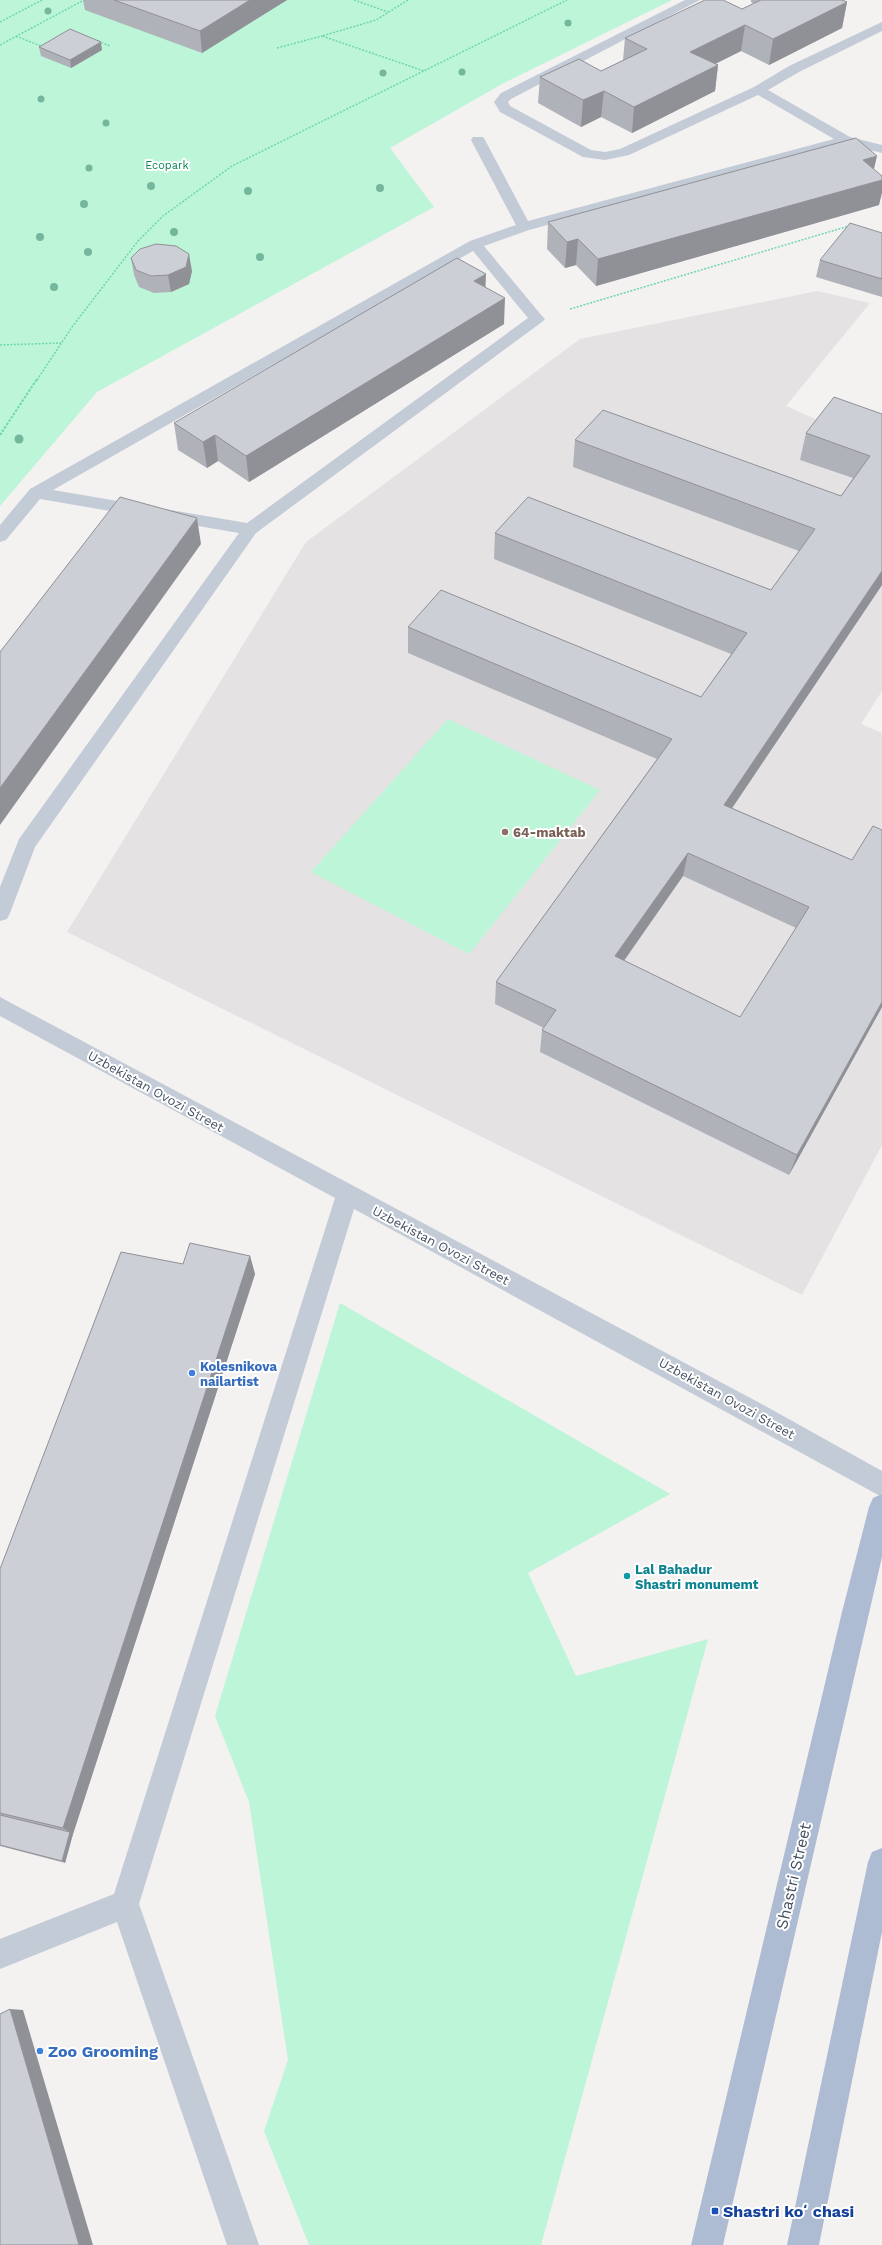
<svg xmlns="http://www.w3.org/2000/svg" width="882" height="2245" viewBox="0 0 882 2245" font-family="'Work Sans',sans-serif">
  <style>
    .education { fill: #e5e2e3 }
    .green { fill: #bcf5d8 }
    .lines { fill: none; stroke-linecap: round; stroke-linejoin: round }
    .path-far1 { stroke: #6fd7b0; stroke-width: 1.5; stroke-dasharray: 2 1.5; stroke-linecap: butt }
    .path { stroke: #6fd7b0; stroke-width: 2; stroke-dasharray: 2.5 1.5; stroke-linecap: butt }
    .minor { fill: #c3cbd7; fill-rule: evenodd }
    .major { fill: #aebcd3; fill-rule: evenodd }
    .tree { fill: #75b79d }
    .wall { fill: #b0b2b9; fill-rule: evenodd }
    .shaded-wall { fill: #909196 }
    .building { fill: #cdcfd7; stroke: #909196; fill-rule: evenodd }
    .education-dot { fill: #8d6e63; stroke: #fff; stroke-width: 1.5 }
    .shop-dot { fill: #3f7fe0; stroke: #fff; stroke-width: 1.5 }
    .culture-dot { fill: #0f9aa8; stroke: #fff; stroke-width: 1.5 }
    .transit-dot { fill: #1a4fb4; stroke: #fff; stroke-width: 1.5 }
    .labels { text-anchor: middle; stroke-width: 4; stroke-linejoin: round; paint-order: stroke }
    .far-park-label { font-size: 11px; fill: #0d8758; stroke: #fff }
    .education-label { font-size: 13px; font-weight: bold; fill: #785e54; stroke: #fff; text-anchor: start }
    .street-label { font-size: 13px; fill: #465161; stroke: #fff }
    .shop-label { font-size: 13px; font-weight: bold; fill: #366cbe; stroke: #fff; text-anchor: start }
    .culture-label { font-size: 13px; font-weight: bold; fill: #0d838f; stroke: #fff; text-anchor: start }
    .near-street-label { font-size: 16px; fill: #465161; stroke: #fff }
    .near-shop-label { font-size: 16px; font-weight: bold; fill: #366cbe; stroke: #fff; text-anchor: start }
    .near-transit-label { font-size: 16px; font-weight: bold; fill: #164399; stroke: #fff; text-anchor: start }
  </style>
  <rect width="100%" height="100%" fill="#f4f1f1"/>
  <path class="education" d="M817,291l53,12 -84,103 41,18 55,19v248l-21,33 21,9v412l-80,150 -735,-363 239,-390 274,-203z"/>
  <path class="green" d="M0,0h672l-170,84 -112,64 44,59 -337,185 -97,114z
    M448,719l152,71 -131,164 -158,-82z
    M340,1303l330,191 -142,79 48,103 132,-37 -167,606h-232l-45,-114 24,-71 -39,-258 -34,-86z"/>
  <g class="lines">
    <path class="path-far1" d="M354,0l34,12
      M408,0l-32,20 -54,16 102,35
      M0,22l42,-22
      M16,36l27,11
      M98,41l12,5
      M0,45l84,-45
      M277,48l45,-12
      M570,309l279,-83
      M0,345l61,-2
      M37,380l35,-53 66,-86 25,-25 69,-50 335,-166"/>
    <path class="path" d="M0,435l37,-56"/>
    <path class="minor" d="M685,0h15l-189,99 -3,3 2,4 81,44 14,2 15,-3 134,-62 35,-21 93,-44v9l-83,41 -31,18 82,47 32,8v8l-37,-9 -316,86 -45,16 58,70 3,3 -3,3 -286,211 -221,314 -25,66 -3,6 -7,2v-34l19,-48 220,-306 -199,-34 -34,41 -6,2v-17l30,-36 440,-248 46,-16 -45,-85 2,-3h10l2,3 43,81 306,-82 -76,-44 -129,60 -24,5 -22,-3 -83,-45 -6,-10 7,-9zM473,251l55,67 -281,205 -194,-33z
      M0,997l769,411 113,63v26l-528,-288 -215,695 120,341h-32l-110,-323 -117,47v-30l114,-45 221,-696 -335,-182z"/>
    <path class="major" d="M882,1494v63l-159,688h-32l151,-633 27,-105 4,-9z
      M882,1848v84l-63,313h-32l81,-383 4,-10z"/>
  </g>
  <g class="tree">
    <circle cx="48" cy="11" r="3.5"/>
    <circle cx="568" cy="23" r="3.5"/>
    <circle cx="462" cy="72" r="3.5"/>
    <circle cx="383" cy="73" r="3.5"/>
    <circle cx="41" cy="99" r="3.5"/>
    <circle cx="106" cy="123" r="3.5"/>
    <circle cx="89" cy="168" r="3.5"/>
    <circle cx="151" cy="186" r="4"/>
    <circle cx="380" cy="188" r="4"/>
    <circle cx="248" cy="191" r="4"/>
    <circle cx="84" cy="204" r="4"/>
    <circle cx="174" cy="232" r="4"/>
    <circle cx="40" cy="237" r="4"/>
    <circle cx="88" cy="252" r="4"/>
    <circle cx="260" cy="257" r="4"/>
    <circle cx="54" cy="287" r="4"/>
    <circle cx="19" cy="439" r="4.5"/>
  </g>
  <path class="wall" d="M83,0h204l-85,53 -117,-43z
    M751,0h91l5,2 -5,26 -73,37 -28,-14 -26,13 3,1 -3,26 -83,42 -31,-16 -20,10 -43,-24 2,-26 61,-6 22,-11 2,-22 117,-29 12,-5 -3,-2z
    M39,47l63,3 -31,18 -30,-12z
    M874,169l5,36 -283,81 -20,-21 -11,3 -18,-19 1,-27z
    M882,233v64l-66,-20 4,-17z
    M131,258l61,13 -3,13 -18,8 -17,1 -15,-6 -5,-12z
    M486,287l18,37 -255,158 -31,-21 -11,7 -29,-18 -4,-27z
    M882,414v171l-150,223 120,52 30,-30v177l-93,168 -249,-123 2,-22 2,-2 -49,-24 1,-22 161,-223 -249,-106v-26l293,70 30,-43 -237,-95 1,-26 276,57 28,-39 -226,-84 2,-27 266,56 12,-18 -53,-18 6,-27zM683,876l113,52 -56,89 -116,-56z
    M250,1256l5,18 -182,560 -8,29 -65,-17v-277l183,-305z"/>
  <path class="shaded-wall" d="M250,0h37l-85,53 -2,-22z
    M847,2l-5,26 -73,37 4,-26z
    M745,25l-4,26 -54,27 3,-26z
    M101,42l1,8 -31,18 -1,-8z
    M718,65l-3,26 -83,42 2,-26z
    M604,91l-3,26 -20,10 2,-27z
    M877,156l-6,26 -8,-22z
    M882,180v13l-3,12 -283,81 2,-27z
    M578,239l-2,26 -11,3 2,-26z
    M189,254l3,17 -3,13 -18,8 -3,-17z
    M486,274l-1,26 -11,-19z
    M505,298l-1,26 -255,158 -3,-26z
    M215,435l3,26 -11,7 -4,-26z
    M197,518l4,26 -201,281v-37z
    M882,571v14l-164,244 6,-24z
    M688,853l-5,23 -72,103 4,-23z
    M882,1002v5l-93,168 8,-20z
    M250,1256l5,18 -182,560 -8,29 -3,-2 8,-29 -7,-4z
    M10,2009l13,1 70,235h-14z"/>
  <path class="building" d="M114,0h136l-50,31z
    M705,0h18l19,9 19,-9h81l5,2 -74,37 -28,-14 -55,27 28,13 -84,42 -30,-16 -21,9 -43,-23 39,-18 22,12 46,-22 -22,-11z
    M70,29l31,13 -31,18 -31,-13z
    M856,138l21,18 -14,4 19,16v4l-284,79 -20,-20 -11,3 -19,-20z
    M850,223l32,10v46l-62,-19z
    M156,244l20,2 13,8 -3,13 -18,8 -17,1 -15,-6 -5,-12 9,-9z
    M457,258l29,16 -12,7 31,17 -259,158 -31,-21 -12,7 -29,-19z
    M834,397l48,17v157l-158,234 128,55 21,-34 9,4v172l-85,153 -255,-125 14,-20 -60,-28 176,-243 -264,-112 33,-37 260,107 46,-64 -252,-100 33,-36 243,93 44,-61 -240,-89 28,-30 238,86 29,-40 -64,-23zM688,853l121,54 -69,110 -125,-61z
    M120,497l77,21 -197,270v-136z
    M190,1243l60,13 -187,572 -63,-15v-244l121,-317 62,12z
    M0,1815l70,17 -8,29 -62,-16z
    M10,2009l69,236h-79v-231z"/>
  <circle class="education-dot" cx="505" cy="832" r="4"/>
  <g class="shop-dot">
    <circle cx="192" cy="1373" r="4"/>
    <circle cx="40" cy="2051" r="4"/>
  </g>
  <circle class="culture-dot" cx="627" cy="1576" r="4"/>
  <rect class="transit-dot" x="711" y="2207" width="8" height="8" rx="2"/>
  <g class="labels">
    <g class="far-park-label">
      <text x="167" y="169">Ecopark</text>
    </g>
    <g class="education-label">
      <text x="513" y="837">64-maktab</text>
    </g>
    <g class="street-label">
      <text transform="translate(156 1091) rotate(29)" y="5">Uzbekistan Ovozi Street</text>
      <text transform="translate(441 1245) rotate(28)" y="5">Uzbekistan Ovozi Street</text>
      <text transform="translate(727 1398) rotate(29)" y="5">Uzbekistan Ovozi Street</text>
    </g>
    <g class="shop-label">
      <text x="200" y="1371">Kolesnikova<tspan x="200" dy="15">nailartist</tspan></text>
    </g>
    <g class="culture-label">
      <text x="635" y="1574">Lal Bahadur<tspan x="635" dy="15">Shastri monumemt</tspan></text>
    </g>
    <g class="near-street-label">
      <text transform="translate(793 1876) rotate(-77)" y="6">Shastri Street</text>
    </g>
    <g class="near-shop-label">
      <text x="48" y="2057">Zoo Grooming</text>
    </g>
    <g class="near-transit-label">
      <text x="723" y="2217">Shastri koʻchasi</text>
    </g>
  </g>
</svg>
